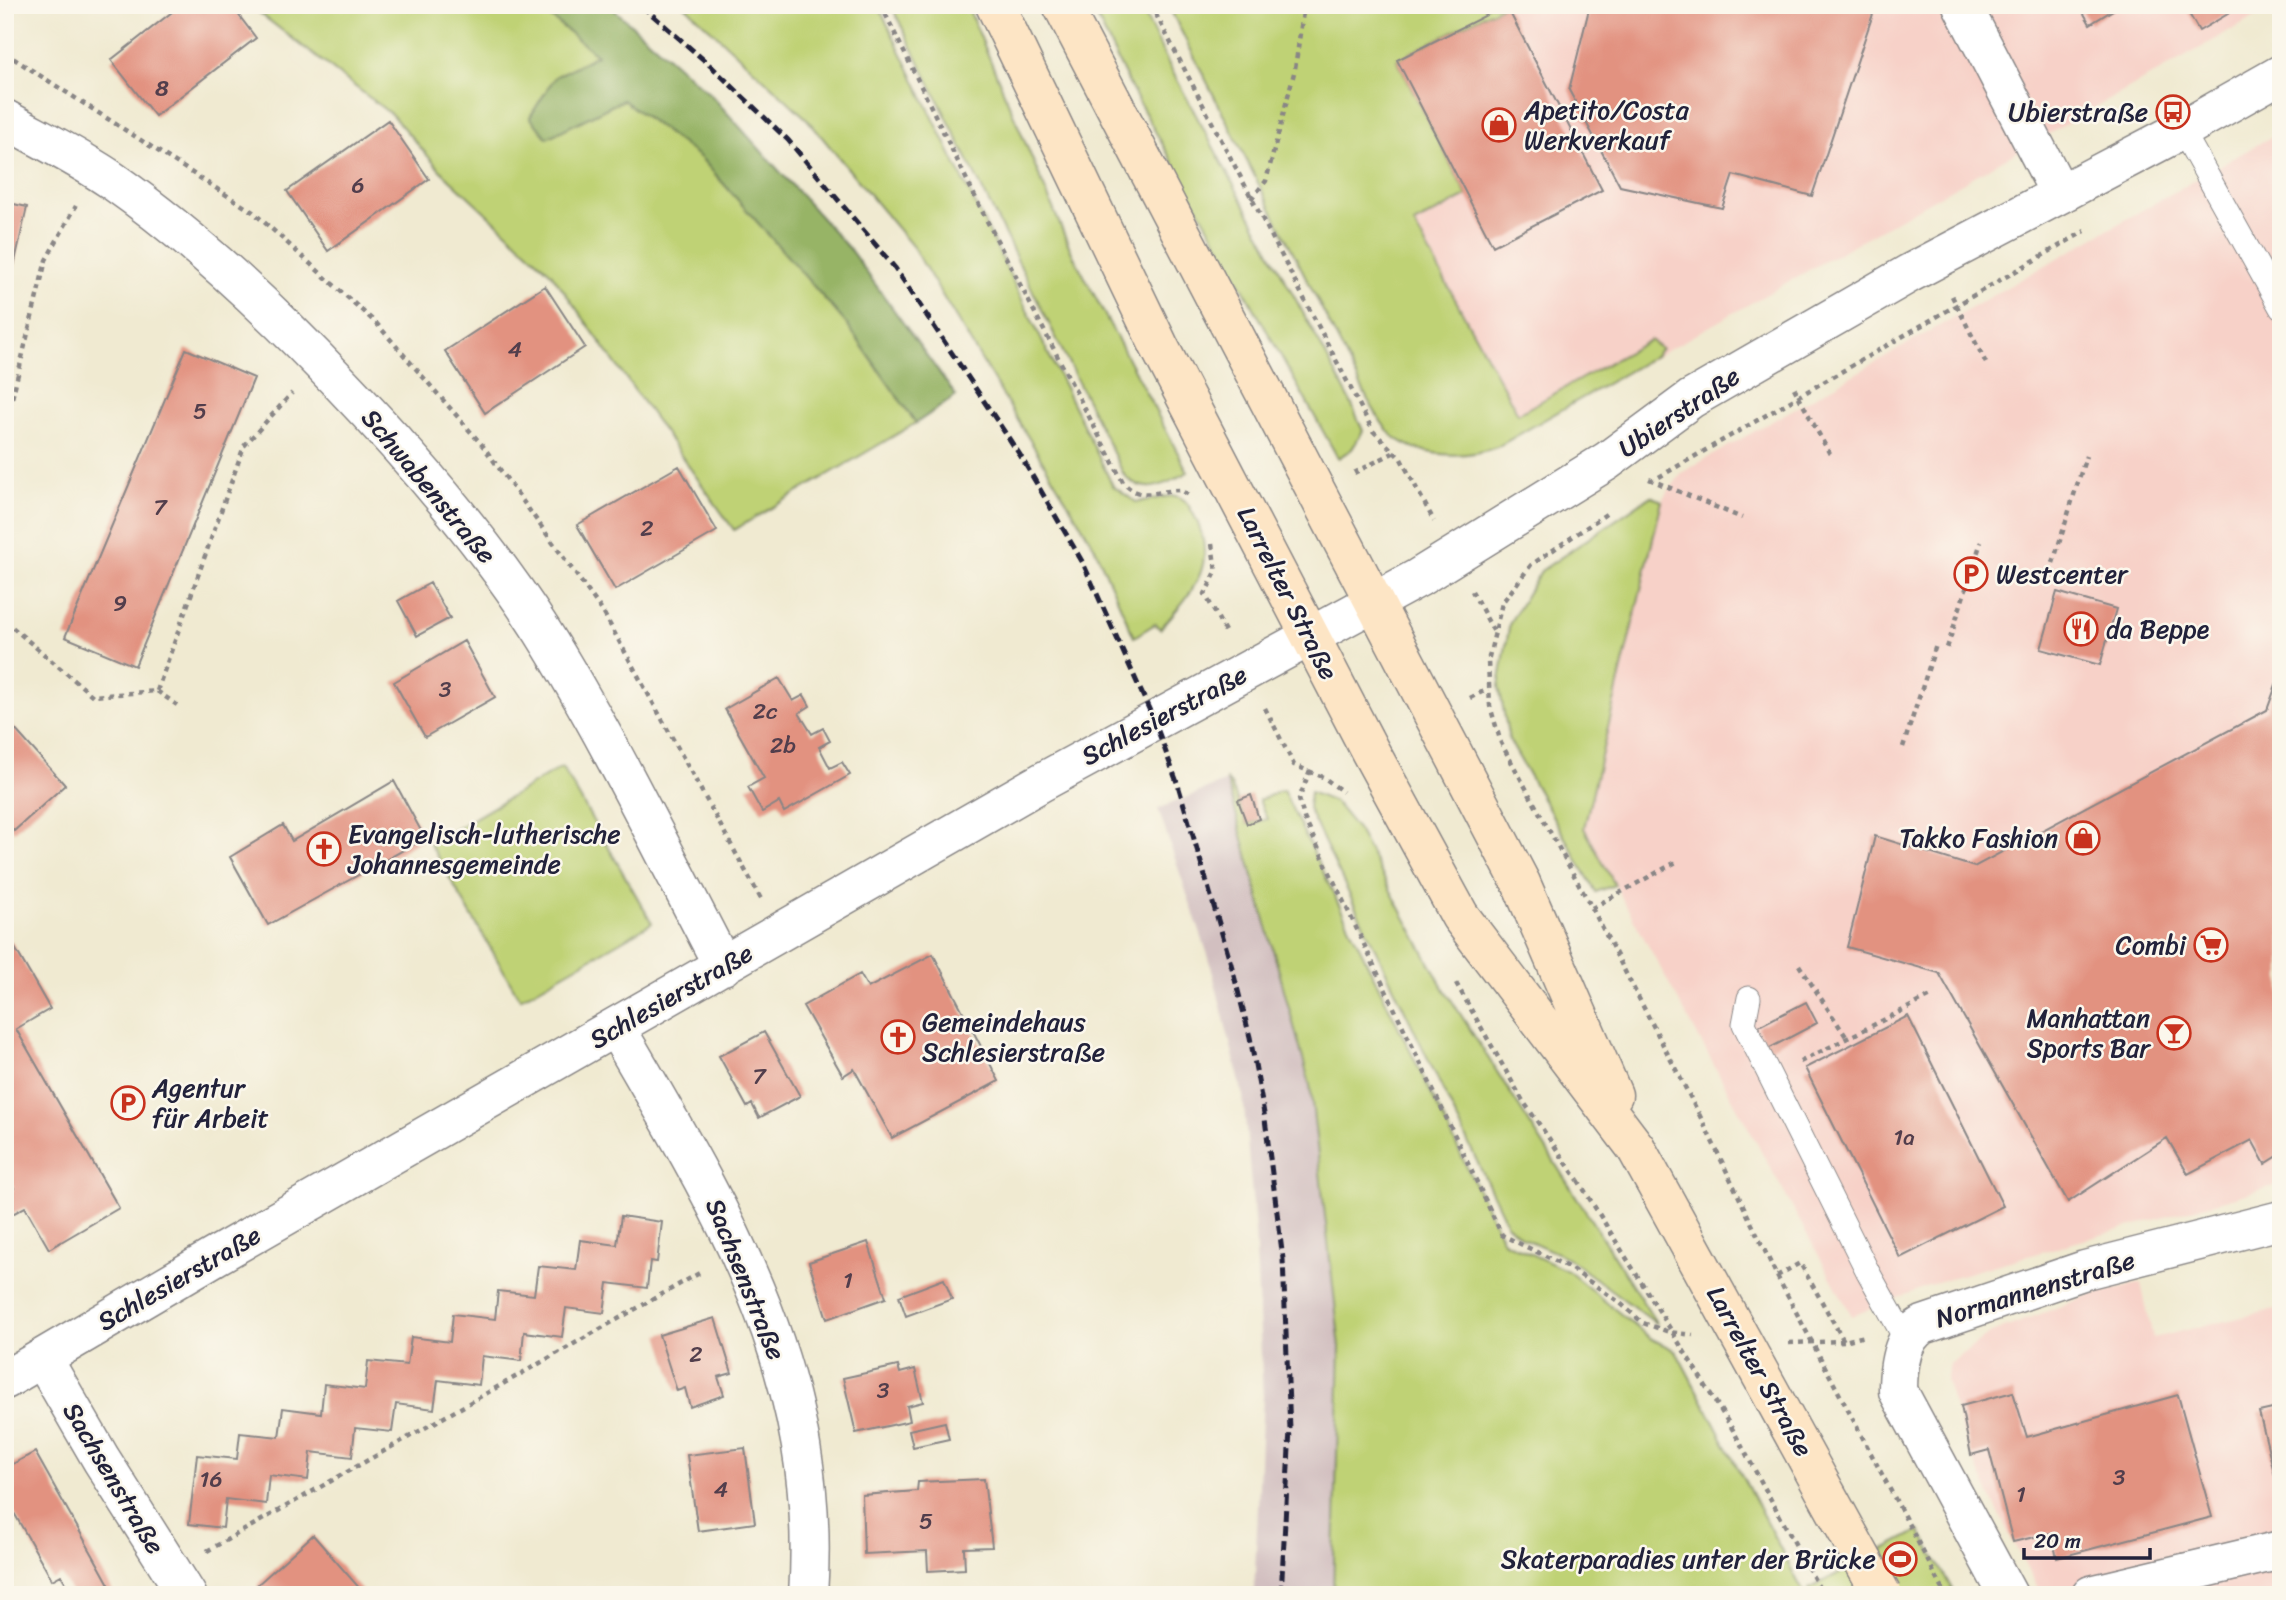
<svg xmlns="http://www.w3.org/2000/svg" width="2286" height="1600" viewBox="0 0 2286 1600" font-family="Sriracha,sans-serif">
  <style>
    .built { fill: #f7d1c8 }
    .industrial { fill: #d2bfc0 }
    .green { fill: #bfd275; stroke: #707a58; stroke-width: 2 }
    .forest { fill: #97b466; stroke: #5c6b50; stroke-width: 2 }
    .building { fill: #e29280 }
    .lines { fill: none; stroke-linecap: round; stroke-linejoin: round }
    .lane-casing { stroke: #898686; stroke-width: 25 }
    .street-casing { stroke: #898686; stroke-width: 41 }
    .secondary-casing { stroke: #898686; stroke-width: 41 }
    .path { stroke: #898686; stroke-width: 4.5; stroke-dasharray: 5 5; stroke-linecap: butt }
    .lane { stroke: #fff; stroke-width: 23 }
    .street { stroke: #fff; stroke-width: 38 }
    .secondary { stroke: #fde5c5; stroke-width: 38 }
    .rail { stroke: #22223b; stroke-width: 5; stroke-dasharray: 10 5; stroke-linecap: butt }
    .secondary-bridge-casing { stroke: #898686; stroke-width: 41; stroke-linecap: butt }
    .path-bridge { stroke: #898686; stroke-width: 4.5; stroke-dasharray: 5 5; stroke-linecap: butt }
    .secondary-bridge { stroke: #fde5c5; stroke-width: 38 }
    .labels { text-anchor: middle; stroke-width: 5; stroke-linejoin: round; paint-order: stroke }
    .number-label { font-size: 23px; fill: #523e4c }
    .poi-label { font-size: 26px; fill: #22223b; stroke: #fbf7ec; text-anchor: start }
    .street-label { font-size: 26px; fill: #22223b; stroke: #fbf7ec }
  </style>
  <rect width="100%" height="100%" fill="#fbf7ec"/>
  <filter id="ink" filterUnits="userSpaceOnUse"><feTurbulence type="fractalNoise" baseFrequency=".0143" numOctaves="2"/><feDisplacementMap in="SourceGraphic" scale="14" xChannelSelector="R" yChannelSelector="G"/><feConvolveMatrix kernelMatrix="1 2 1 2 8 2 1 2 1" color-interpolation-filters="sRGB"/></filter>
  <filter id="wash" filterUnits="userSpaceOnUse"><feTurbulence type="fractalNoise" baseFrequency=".00686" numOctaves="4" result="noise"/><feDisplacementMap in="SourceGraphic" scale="28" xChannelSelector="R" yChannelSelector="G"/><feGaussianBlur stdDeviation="1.57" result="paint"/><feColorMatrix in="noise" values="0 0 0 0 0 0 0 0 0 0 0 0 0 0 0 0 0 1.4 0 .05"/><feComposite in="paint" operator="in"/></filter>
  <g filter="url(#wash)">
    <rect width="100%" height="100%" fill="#f0ead1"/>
    <path class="built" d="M1249,5h1027l-779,442z
      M2281,131v1053l-338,96 -91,36 -268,-487 79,-331 20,-26z
      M2141,1283l12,55 128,-30v287h-239l-29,-53 -42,-87 -25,-74 4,-17 39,-30 103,-40z"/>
    <path class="industrial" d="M1227,781l83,304 30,262 -7,248h-79l9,-199 -8,-167 -12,-134 -34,-137 -51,-149z"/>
    <path class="green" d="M249,5h287l61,50 -42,22 -25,40 17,20 76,-37 78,58 145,165 70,100 -182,107 -183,-257 -110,-102 -49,-56z
      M684,5h194l235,481 23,16c13,-1 26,-6 38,-6 10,0 15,10 19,17 28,52 -1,79 -33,116l-5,-5 -21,13 -40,-91 -181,-299 -106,-128z
      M891,5h76l105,248 116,219c-22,13 -45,25 -64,3z
      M1091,5h49l30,62 178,329 15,35 -11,18 -14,9 -207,-370z
      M1168,5h336l-107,55 70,136 -53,28 104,190 132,-74 11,9 -6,7 -158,91c-33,12 -75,11 -104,-11 -10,-8 -18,-25 -25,-36z
      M1651,496l11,5 -78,327 31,57 -19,7 -87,-152 -10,-54 11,-64 31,-51z
      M562,767l90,156 -132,76 -90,-155z
      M1227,781l4,4 16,39 20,-5 -8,-19 24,-10 220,451 65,30 82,67 26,13 129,244h-472l7,-248 -30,-262z
      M1310,792l25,10 23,28 82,152 217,342 -89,-66 -47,-21 -14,-13 -199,-416z
      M1920,1530l35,65h-143l-3,-6z"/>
    <path class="forest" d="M536,5h73l103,91 139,155 105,145 -40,27 -70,-100 -145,-165 -78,-58 -76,38 -17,-21 25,-40 42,-22z"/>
    <g id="blocks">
      <path class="building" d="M181,5h50l25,33 -101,78 -44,-56z
        M1506,5l96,185 -109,56 -96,-186z
        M1590,5h286l-64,191 -79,-21 -11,33 -102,-22 -51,-96z
        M2079,5h42l-31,19z
        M2184,5h59l-44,26z
        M388,120l41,59 -101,72 -41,-60z
        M5,202l22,5 -21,95 -1,-1z
        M545,286l40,61 -100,66 -40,-62z
        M186,349l68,29 -119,288 -70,-29z
        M679,466l38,65 -102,59 -38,-65z
        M430,583l20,35 -33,18 -19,-35z
        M2057,592l59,17 -16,56 -59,-16z
        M464,641l31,56 -70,40 -31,-55z
        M2281,672v482l-16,10 -13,-24 -64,34 -21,-36 -99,64 -129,-229 -92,-26 28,-111 99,31 293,-157z
        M779,678l14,23 11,-6 6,11 -11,7 13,21 11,-6 7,13 -11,6 11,21 12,-6 8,13 -66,37 -5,-10 -17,10 -14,-25 16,-9 -39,-69z
        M5,718l60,67 -51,46 -9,-9z
        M394,781l31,57 -157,87 -38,-68 53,-32 9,16z
        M1251,795l8,24 -12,5 -9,-24z
        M11,941l39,68 -34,20 103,179 -70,41 -24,-42 -20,11v-25l9,-5 -9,-15v-229z
        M933,954l66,127 -107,57 -38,-69 -11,7 -40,-70 57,-32 8,14z
        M1806,1002l11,21 -49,26 -11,-22z
        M1908,1016l95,190 -103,52 -95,-190z
        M764,1032l36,64 -41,22 -7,-14 -5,3 -28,-51z
        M621,1216l41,6 -5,40 -7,-1 -3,27 -39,-5 -4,30 -38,-5 -4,29 -38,-5 -3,29 -39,-5 -3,29 -41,-5 -4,29 -38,-5 -4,28 -37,-4 -3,29 -41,-5 -3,28 -39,-5 -3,29 -40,-5 -3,29 -34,-4 8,-69 40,4 3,-26 39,4 4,-29 38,5 3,-29 41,5 3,-28 39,4 4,-28 39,5 3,-28 42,5 3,-28 36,4 4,-29 38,4 4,-30 37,5z
        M868,1242l18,56 -59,21 -18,-57z
        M944,1279l8,20 -46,17 -7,-20z
        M715,1318l17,55 -14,4 6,18 -34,12 -5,-19 -8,3 -18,-56z
        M898,1366l2,7 15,-4 8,33 -16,4 3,15 -54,12 -13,-55z
        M2013,1392l14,45 151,-42 34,122 -155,41 -6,-25 -38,9 -24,-92 -18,5 -10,-49z
        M2281,1407v89h-1l-21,-84z
        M945,1422l4,17 -36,8 -4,-17z
        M745,1448l10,75 -57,8 -11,-76z
        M35,1452l59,105 21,38h-42l-12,-20 -9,5 -39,-69 -8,4v-47z
        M984,1479l8,68 -28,1 1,21 -37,2 -1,-20 -63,3 -2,-59 55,-4 1,-9z
        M313,1535l49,56 -5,4h-92l-8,-10z"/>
    </g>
  </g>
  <g filter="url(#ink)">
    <use href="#blocks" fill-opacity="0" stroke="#898686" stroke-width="2"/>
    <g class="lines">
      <defs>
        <path id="lane" d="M2182,130l99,178
          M1749,998l-5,26 124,248 39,70"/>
        <path id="street" d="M1962,5l98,189
          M5,119c36,20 75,39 108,62 84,59 159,130 229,204 73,76 143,157 200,246 67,107 122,223 181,335
          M616,1028c106,182 208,345 192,567
          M43,1359l58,100 86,136
          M5,1380l209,-123 828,-475 376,-204 189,-117 84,-62 219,-126 272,-143 99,-56
          M2008,1595l-110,-204c0,-22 3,-55 25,-66l162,-55 196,-50
          M2091,1595l190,-45"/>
        <path id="secondary" d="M995,5l164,341 211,405 90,165 176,232
          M1062,5l459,878 92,212"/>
      </defs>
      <use href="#lane" class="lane-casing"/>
      <use href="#street" class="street-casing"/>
      <use href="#secondary" class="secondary-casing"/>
      <path class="path" d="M881,5l106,216 136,261c16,20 35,8 58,8l8,5
        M1151,5l222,426 28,28 33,62
        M5,53l248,159 124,112 106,122 120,166 158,287
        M1251,199l15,-18 29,-112 9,-64
        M1952,296l36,71
        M1794,388l38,70
        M5,427l41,-167 30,-54
        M1354,473l39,-20
        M1659,477l426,-246
        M1649,479l93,39
        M1606,514l-75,51 -29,38 -14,58 2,45 11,37 91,165 107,206
        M1212,544l4,28 -11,22 22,41
        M2053,563l33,-107
        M1472,591l23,43
        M5,621l88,75 64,-5 20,14
        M1947,648l34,-106
        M157,691l87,-245 48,-53
        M1470,698l18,-9
        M1265,708l29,57 29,12 20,15
        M1903,747l33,-102
        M1310,770l-11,29 5,19 198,417 68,33 49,34 24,21 26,9 24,3
        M1592,908l86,-47
        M1799,965l48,73
        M1456,983l67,118 55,79
        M1800,1062l131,-66
        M1777,1276l23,-13 44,78 21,-5
        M1789,1343l55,-2
        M207,1551l496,-280"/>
      <use href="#lane" class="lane"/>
      <use href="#street" class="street"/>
      <use href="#secondary" class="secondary"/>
      <path class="rail" d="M641,5l72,63 75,72 107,128 125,187 63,108 71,157 24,65 53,179 19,73 15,82 18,140 7,171 -9,165"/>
      <defs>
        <path id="secondary-bridge" d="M1636,1148l246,447"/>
      </defs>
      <use href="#secondary-bridge" class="secondary-bridge-casing"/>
      <path class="path-bridge" d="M1699,1114l78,162 169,319
        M1578,1180l155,250 90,165"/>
      <use href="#secondary-bridge" class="secondary-bridge"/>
    </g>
  </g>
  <defs>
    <symbol id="bus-ring" viewBox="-11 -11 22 22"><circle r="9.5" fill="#fbf7ec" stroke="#c8321e" stroke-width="1.5"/><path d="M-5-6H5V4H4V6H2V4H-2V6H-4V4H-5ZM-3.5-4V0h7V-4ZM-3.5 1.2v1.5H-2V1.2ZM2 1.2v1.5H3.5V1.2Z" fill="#c8321e"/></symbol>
    <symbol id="shop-ring" viewBox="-11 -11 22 22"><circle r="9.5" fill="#fbf7ec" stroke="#c8321e" stroke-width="1.5"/><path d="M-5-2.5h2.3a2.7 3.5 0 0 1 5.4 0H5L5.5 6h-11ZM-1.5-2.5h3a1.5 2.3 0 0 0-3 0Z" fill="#c8321e"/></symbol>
    <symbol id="parking-ring" viewBox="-11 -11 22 22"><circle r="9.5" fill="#fbf7ec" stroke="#c8321e" stroke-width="1.5"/><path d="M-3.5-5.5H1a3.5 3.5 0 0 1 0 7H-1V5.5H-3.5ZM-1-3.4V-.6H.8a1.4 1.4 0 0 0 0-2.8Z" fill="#c8321e"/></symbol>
    <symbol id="restaurant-ring" viewBox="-11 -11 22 22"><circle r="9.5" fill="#fbf7ec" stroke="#c8321e" stroke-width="1.5"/><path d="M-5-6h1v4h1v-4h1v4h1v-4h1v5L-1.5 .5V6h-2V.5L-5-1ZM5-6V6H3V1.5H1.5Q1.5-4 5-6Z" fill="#c8321e"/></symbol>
    <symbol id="church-ring" viewBox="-11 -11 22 22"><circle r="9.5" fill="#fbf7ec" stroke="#c8321e" stroke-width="1.5"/><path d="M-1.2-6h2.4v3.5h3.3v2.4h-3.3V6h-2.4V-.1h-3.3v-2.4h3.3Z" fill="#c8321e"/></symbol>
    <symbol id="supermarket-ring" viewBox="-11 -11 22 22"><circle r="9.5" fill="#fbf7ec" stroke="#c8321e" stroke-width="1.5"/><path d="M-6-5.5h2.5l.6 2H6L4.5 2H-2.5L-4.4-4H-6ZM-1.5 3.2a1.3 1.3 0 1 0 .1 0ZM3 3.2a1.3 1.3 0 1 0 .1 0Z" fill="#c8321e"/></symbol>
    <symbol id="bar-ring" viewBox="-11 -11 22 22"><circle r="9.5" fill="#fbf7ec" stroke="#c8321e" stroke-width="1.5"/><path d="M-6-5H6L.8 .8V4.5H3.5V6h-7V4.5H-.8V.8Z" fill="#c8321e"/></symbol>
    <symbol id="stadium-ring" viewBox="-11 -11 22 22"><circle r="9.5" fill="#fbf7ec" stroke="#c8321e" stroke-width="1.5"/><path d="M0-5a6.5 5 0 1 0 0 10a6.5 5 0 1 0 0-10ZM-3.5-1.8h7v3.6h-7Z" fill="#c8321e"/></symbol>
  </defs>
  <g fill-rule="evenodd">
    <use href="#bus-ring" x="2154" y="93" width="38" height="38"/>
    <use href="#shop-ring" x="1480" y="106" width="38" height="38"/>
    <use href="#parking-ring" x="1952" y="555" width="38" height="38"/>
    <use href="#restaurant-ring" x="2062" y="610" width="38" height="38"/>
    <use href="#shop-ring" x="2064" y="819" width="38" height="38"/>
    <use href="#church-ring" x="305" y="830" width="38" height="38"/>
    <use href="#supermarket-ring" x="2192" y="926" width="38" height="38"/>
    <use href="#bar-ring" x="2155" y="1014" width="38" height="38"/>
    <use href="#church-ring" x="879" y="1018" width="38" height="38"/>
    <use href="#parking-ring" x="109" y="1084" width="38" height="38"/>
    <use href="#stadium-ring" x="1881" y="1540" width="38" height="38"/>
  </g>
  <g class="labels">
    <g class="number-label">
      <text x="162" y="96">8</text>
      <text x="358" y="193">6</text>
      <text x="515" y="357">4</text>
      <text x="200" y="419">5</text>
      <text x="160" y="515">7</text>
      <text x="647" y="536">2</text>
      <text x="120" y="611">9</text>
      <text x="445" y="697">3</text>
      <text x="765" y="719">2c</text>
      <text x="783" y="753">2b</text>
      <text x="759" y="1084">7</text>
      <text x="1904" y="1145">1a</text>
      <text x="848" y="1288">1</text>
      <text x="696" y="1362">2</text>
      <text x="883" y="1398">3</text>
      <text x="2119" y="1485">3</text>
      <text x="211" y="1487">16</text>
      <text x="721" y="1497">4</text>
      <text x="2021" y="1502">1</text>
      <text x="926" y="1529">5</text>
    </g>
    <g class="poi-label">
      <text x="1524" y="119">Apetito/Costa<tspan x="1524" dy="30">Werkverkauf</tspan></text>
      <text x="2148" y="121" text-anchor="end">Ubierstraße</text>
      <text x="1996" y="583">Westcenter</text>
      <text x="2106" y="638">da Beppe</text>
      <text x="348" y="843">Evangelisch-lutherische<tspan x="348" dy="30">Johannesgemeinde</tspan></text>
      <text x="2058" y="847" text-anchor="end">Takko Fashion</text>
      <text x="2186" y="954" text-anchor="end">Combi</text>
      <text x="2150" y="1027" text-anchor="end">Manhattan<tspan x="2150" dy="30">Sports Bar</tspan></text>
      <text x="922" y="1031">Gemeindehaus<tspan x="922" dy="30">Schlesierstraße</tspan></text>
      <text x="152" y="1097">Agentur<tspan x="152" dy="30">für Arbeit</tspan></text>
      <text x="1876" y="1568" text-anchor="end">Skaterparadies unter der Brücke</text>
    </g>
    <g class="street-label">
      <text transform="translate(1679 412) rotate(-34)" y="9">Ubierstraße</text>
      <text transform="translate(429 486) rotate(50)" y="9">Schwabenstraße</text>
      <text transform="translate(1288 593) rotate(63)" y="9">Larrelter Straße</text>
      <text transform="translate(1164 715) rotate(-28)" y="9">Schlesierstraße</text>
      <text transform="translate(671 996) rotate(-30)" y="9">Schlesierstraße</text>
      <text transform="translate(179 1278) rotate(-30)" y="9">Schlesierstraße</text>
      <text transform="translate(746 1279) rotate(68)" y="9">Sachsenstraße</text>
      <text transform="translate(2035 1289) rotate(-17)" y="9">Normannenstraße</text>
      <text transform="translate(1760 1371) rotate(61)" y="9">Larrelter Straße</text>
      <text transform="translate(114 1478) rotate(59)" y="9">Sachsenstraße</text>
    </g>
  </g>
  <rect width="2286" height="1600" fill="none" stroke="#fbf7ec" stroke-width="28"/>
  <path d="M2024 1548v10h126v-10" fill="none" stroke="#22223b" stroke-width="3.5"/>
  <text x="2034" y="1548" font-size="21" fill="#22223b" stroke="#fbf7ec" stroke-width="5" paint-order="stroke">20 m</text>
</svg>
